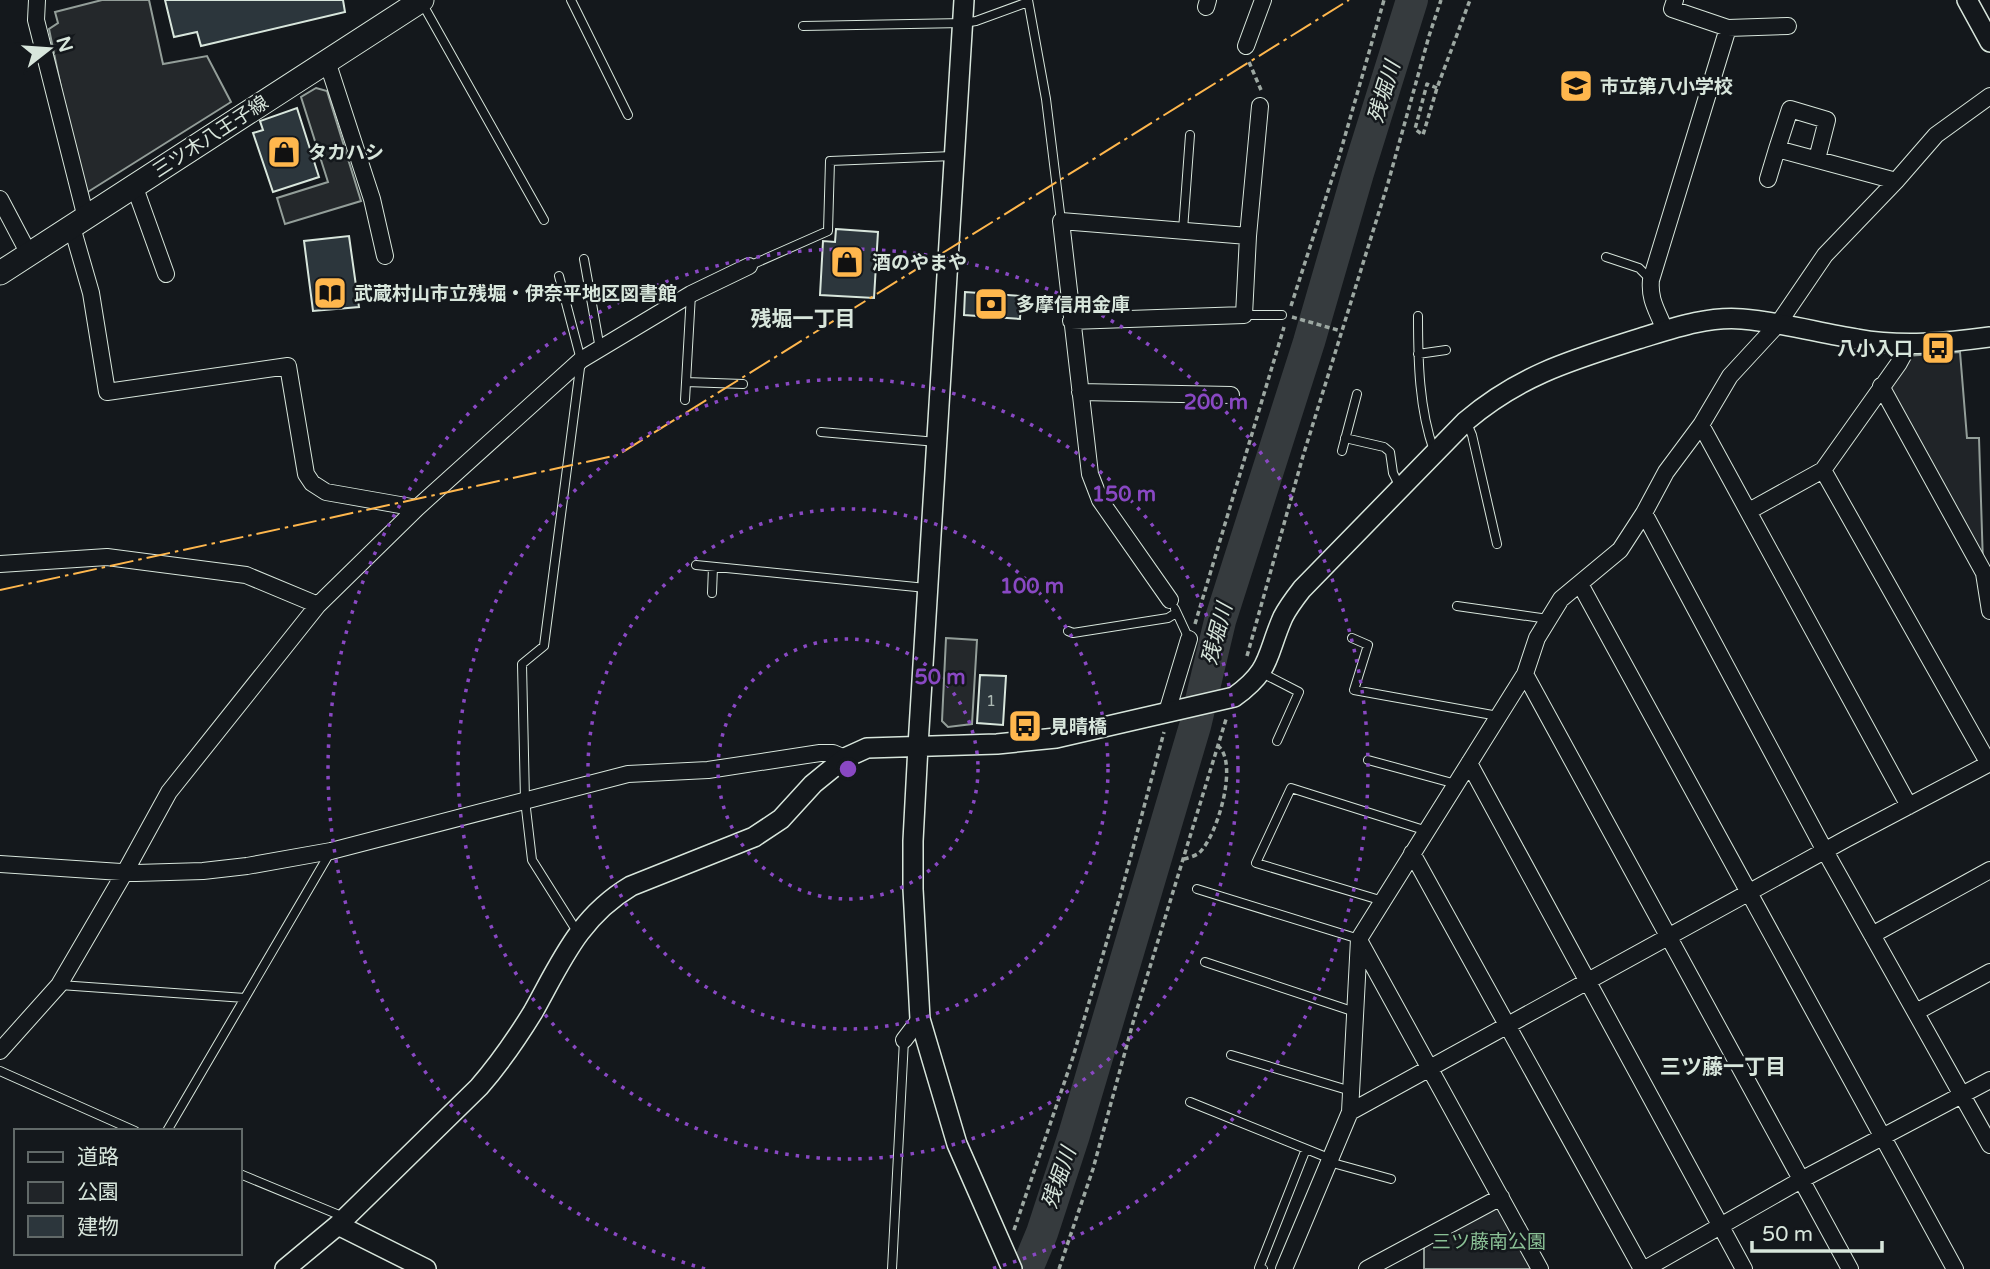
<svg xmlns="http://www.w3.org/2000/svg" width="1990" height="1269" viewBox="0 0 1990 1269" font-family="'Varela Round','Noto Sans JP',sans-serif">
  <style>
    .park { fill: #202428; stroke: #939e99; stroke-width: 2 }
    .parking { fill: #24282b; stroke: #939e99; stroke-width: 2 }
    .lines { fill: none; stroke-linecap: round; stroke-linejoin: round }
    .river { stroke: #363b3e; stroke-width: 32 }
    .building { fill: #2c363c; stroke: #d8e6dc; stroke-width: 2 }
    .service-casing { stroke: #d8e6dc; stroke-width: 10 }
    .minor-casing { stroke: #d8e6dc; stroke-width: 18 }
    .tertiary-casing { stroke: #d8e6dc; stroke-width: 22 }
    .secondary-casing { stroke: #d8e6dc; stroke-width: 25 }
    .path { stroke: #9da8a2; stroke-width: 3.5; stroke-dasharray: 5 3.5; stroke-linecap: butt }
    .service { stroke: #14181c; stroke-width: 8 }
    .minor { stroke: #14181c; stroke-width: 16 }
    .tertiary { stroke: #14181c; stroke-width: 19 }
    .secondary { stroke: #14181c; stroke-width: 23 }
    .power { stroke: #ffb74d; stroke-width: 2; stroke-dasharray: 24 5 3.5 5; stroke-linecap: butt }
    .ring { fill: none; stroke: #8948c3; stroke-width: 3.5; stroke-dasharray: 3.5 7 }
    .labels { text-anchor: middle; stroke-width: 5; stroke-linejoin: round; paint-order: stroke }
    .number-label { font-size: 16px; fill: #adbab4 }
    .poi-label { font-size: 19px; font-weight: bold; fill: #d8e6dc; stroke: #14181c; text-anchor: start }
    .street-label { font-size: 19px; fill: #d8e6dc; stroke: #14181c }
    .park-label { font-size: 19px; fill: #8ac095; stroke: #14181c }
    .water-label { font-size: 21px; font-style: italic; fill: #d8e6dc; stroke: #14181c }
    .neighbourhood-label { font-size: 21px; font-weight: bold; fill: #d8e6dc; stroke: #14181c }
    .centre { fill: #8948c3; stroke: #14181c; stroke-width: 3.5 }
    .ring-label { font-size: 21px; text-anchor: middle; font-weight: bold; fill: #8948c3; stroke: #14181c; stroke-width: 5; stroke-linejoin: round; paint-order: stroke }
  </style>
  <rect width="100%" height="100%" fill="#14181c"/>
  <path class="park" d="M1960,352l7,86h12l4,126 -96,-173 19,-35z
    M1501,1202l36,67h-113v-26z"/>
  <path class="parking" d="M102,0h47l14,64 44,-8 24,46 -148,93 -34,-166 9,-6 -3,-11z
    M316,88l11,3 34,110 -76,23 -8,-26 51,-16 -27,-85z
    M946,638l31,2 -5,84 -24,3 -6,-6z"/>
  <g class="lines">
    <path class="river" d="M1027,1269l15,-36 32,-98 121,-409 25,-105 89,-279 49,-169 54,-173"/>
  </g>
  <path class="building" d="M165,0h178l2,12 -144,34 -4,-14 -23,5z
    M297,108l22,69 -46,15 -20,-59 10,-3 -3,-9z
    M836,229l42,3 -4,66 -54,-3 3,-54 12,1z
    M349,236l10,71 -46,4 -9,-70z
    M965,292l56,4 -1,23 -56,-4z
    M980,675l26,1 -3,49 -26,-2z"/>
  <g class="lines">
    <defs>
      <path id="service" d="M571,0l57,115
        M1028,0l18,99 15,122
        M422,3l122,217
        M803,26l160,-3 13,-2 52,-19
        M1183,230l7,-95
        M1606,257l33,11 12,12
        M584,259l16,90
        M749,266l79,-35 2,-70 123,-5
        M559,276l22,84 -37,286 -22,18 3,136 7,60 46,73
        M1244,315h38
        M1418,316c0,45 1,93 16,135
        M1418,354l28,-4
        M686,382l57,2
        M685,400l6,-106
        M1466,421l6,14 25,109
        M821,432l116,10
        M1345,438l39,9 6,5 3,21 7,14
        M1342,451l15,-57
        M696,565l230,23
        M712,593l1,-26
        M1457,606l91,13
        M1175,609l14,30
        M1068,631l5,2 95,-15 8,-5
        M1352,638l16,7 -14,45 144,26
        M1262,673l37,19 -22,49
        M1368,760l88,24
        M1197,889l162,50
        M1383,901l-127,-38 35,-75 136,43
        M1205,962l150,50
        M60,985l185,13
        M1231,1055l120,36
        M0,1071l135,60
        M1190,1102l141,57
        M167,1131l164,-280
        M1329,1162l62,17
        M240,1174l104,43
        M892,1269l12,-229
        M1263,1269l-4,-1 47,-119"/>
      <path id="minor" d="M37,0l-1,20 50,198
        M1675,0l-3,9 56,19 60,-2
        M1206,7l2,-7
        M1246,46l17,-46
        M327,61l45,138 13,57
        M1777,149l13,-40 37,11 -10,39
        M1768,179l9,-30 119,32
        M134,185l32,89
        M0,199l29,55
        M72,227l19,66 16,99 181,-26 18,108 6,9 14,9 91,16
        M1071,321l173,-6 4,-79 12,-130
        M1665,331c-7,-20 -16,-30 -14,-51l77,-252
        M1881,386l103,187 6,38
        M1080,392l151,3
        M1701,425l208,381
        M1823,470l166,294
        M1749,511l74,-41 76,-107 11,-20
        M1644,513l181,338 165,294
        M0,564l107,-7 139,18 72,30
        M1580,584l375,685
        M1170,600l-70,-100 -10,-26 -29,-253 187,15
        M1525,674l325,595
        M1167,712l22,-73
        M1469,763l275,506
        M1412,853l230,416
        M0,864l136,9 67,-2 44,-5 84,-15 297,-77 80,-4 112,-17h13l12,5
        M1872,935l118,-65
        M1359,940l181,329
        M1916,1012l74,-40
        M904,1040l16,-21
        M0,1051l59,-66 66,-113 44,-80 149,-187 99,-97 164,-148 110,-66 58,-28
        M1350,1112l496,-273 144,-76
        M1284,1269l66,-157 9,-173 166,-265 12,-36 24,-39 59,-49 24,-37 22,-41 35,-47 29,-49 48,-52 47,-69 71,-74 40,-46 54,-39
        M1367,1269l134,-72
        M1645,1269l156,-89 189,-100"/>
      <path id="tertiary" d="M964,0l-46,746 -5,95v48l7,130 37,125 55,125
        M1967,0l23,42
        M338,1225l88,44
        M285,1269l53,-44 141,-138c21,-24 38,-49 54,-75 28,-50 46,-95 98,-126l123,-49 27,-18 32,-35 32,-26 22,-10 130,-4 59,-6 178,-41c38,-27 32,-42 49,-80 5,-10 12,-19 19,-28l164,-168c54,-46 106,-61 172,-82 33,-10 68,-23 104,-20 39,3 77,14 115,20 44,8 89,4 133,-2"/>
      <path id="secondary" d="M0,273l422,-273"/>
    </defs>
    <use href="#service" class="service-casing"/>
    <use href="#minor" class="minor-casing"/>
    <use href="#tertiary" class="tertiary-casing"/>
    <use href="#secondary" class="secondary-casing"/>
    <path class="path" d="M1249,62l12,28
      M1437,88l-10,-4 -12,45 8,6 14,-47 33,-88
      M1291,306l48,-149 45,-157
      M1292,317l49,14
      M1195,624l89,-297
      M1247,656l56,-200 85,-273 41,-147 12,-36
      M1184,859c4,-1 11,-3 15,-6 18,-16 41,-92 18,-108
      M1014,1230l59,-173 48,-164 43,-161
      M1059,1269l34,-100 41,-150 93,-303"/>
    <use href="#service" class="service"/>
    <use href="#minor" class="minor"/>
    <use href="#tertiary" class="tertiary"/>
    <use href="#secondary" class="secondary"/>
    <path class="power" d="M0,590l618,-135 731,-455"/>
  </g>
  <g class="ring">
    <circle cx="848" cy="769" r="130"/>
    <circle cx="848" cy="769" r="260"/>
    <circle cx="848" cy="769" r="390"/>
    <path d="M705 1269A520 520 0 1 1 991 1269"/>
  </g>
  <defs>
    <symbol id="school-square" viewBox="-11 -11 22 22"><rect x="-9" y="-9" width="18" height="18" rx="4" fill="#ffb74d" stroke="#14181c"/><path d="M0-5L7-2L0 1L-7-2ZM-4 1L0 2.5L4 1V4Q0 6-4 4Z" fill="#111"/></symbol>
    <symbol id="shop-square" viewBox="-11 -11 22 22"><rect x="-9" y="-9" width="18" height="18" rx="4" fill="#ffb74d" stroke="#14181c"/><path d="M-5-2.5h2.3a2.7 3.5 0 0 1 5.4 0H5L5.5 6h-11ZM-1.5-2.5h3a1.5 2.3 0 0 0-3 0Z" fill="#111"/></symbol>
    <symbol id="library-square" viewBox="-11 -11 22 22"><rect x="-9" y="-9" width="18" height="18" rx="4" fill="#ffb74d" stroke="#14181c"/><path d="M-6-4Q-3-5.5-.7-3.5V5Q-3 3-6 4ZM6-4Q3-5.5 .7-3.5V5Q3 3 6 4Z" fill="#111"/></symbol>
    <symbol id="bank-square" viewBox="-11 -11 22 22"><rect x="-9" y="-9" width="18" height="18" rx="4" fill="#ffb74d" stroke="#14181c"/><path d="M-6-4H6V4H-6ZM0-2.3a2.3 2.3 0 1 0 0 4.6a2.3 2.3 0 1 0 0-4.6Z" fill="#111"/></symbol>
    <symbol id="bus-square" viewBox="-11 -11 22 22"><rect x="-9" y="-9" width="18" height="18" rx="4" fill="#ffb74d" stroke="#14181c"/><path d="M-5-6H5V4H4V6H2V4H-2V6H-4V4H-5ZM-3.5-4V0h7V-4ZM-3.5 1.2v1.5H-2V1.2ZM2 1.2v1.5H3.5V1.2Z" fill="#111"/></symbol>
  </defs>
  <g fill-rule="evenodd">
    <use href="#school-square" x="1557" y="67" width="38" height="38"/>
    <use href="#shop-square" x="265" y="133" width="38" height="38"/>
    <use href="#shop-square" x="828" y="243" width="38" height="38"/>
    <use href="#library-square" x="311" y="274" width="38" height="38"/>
    <use href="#bank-square" x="972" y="285" width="38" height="38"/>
    <use href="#bus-square" x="1919" y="329" width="38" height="38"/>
    <use href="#bus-square" x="1006" y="707" width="38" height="38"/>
  </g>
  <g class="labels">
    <g class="number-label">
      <text x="991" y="706">1</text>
    </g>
    <g class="poi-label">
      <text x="1600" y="93">市立第八小学校</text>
      <text x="308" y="159">タカハシ</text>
      <text x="872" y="269">酒のやまや</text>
      <text x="354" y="300">武蔵村山市立残堀・伊奈平地区図書館</text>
      <text x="1016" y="311">多摩信用金庫</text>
      <text x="1913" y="355" text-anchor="end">八小入口</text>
      <text x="1050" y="733">見晴橋</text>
    </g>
    <g class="street-label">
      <text transform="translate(210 136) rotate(-33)" y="7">三ツ木八王子線</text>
    </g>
    <g class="park-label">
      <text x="1489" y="1248">三ツ藤南公園</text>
    </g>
    <g class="water-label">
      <text transform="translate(1384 92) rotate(-73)" y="7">残堀川</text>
      <text transform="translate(1217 634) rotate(-75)" y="7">残堀川</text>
      <text transform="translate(1059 1178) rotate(-71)" y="7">残堀川</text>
    </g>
    <g class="neighbourhood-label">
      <text x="803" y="326">残堀一丁目</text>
      <text x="1723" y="1074">三ツ藤一丁目</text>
    </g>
  </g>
  <circle cx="848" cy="769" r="10" class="centre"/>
  <g class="ring-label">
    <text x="1216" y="409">200 m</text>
    <text x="1124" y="501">150 m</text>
    <text x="1032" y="593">100 m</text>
    <text x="940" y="684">50 m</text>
  </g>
  <rect x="14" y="1129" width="228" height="126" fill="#14181c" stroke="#626a69" stroke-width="2"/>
  <rect x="28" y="1152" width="35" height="10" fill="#14181c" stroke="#626a69" stroke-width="2"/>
  <text x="77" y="1164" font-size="21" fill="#d8e6dc">道路</text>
  <rect x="28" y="1182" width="35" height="21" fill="#202428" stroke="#626a69" stroke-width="2"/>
  <text x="77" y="1199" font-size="21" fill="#d8e6dc">公園</text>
  <rect x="28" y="1216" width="35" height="21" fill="#2c363c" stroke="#626a69" stroke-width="2"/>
  <text x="77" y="1234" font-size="21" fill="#d8e6dc">建物</text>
  <g transform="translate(49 49) rotate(73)" stroke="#14181c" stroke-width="5" paint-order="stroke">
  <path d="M0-5L12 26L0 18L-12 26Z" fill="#d8e6dc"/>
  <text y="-10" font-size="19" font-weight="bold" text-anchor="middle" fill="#d8e6dc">N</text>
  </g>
  <path d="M1752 1241v10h130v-10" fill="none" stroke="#d8e6dc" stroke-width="3.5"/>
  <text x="1762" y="1241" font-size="21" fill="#d8e6dc" stroke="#14181c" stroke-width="5" paint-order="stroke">50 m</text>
</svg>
